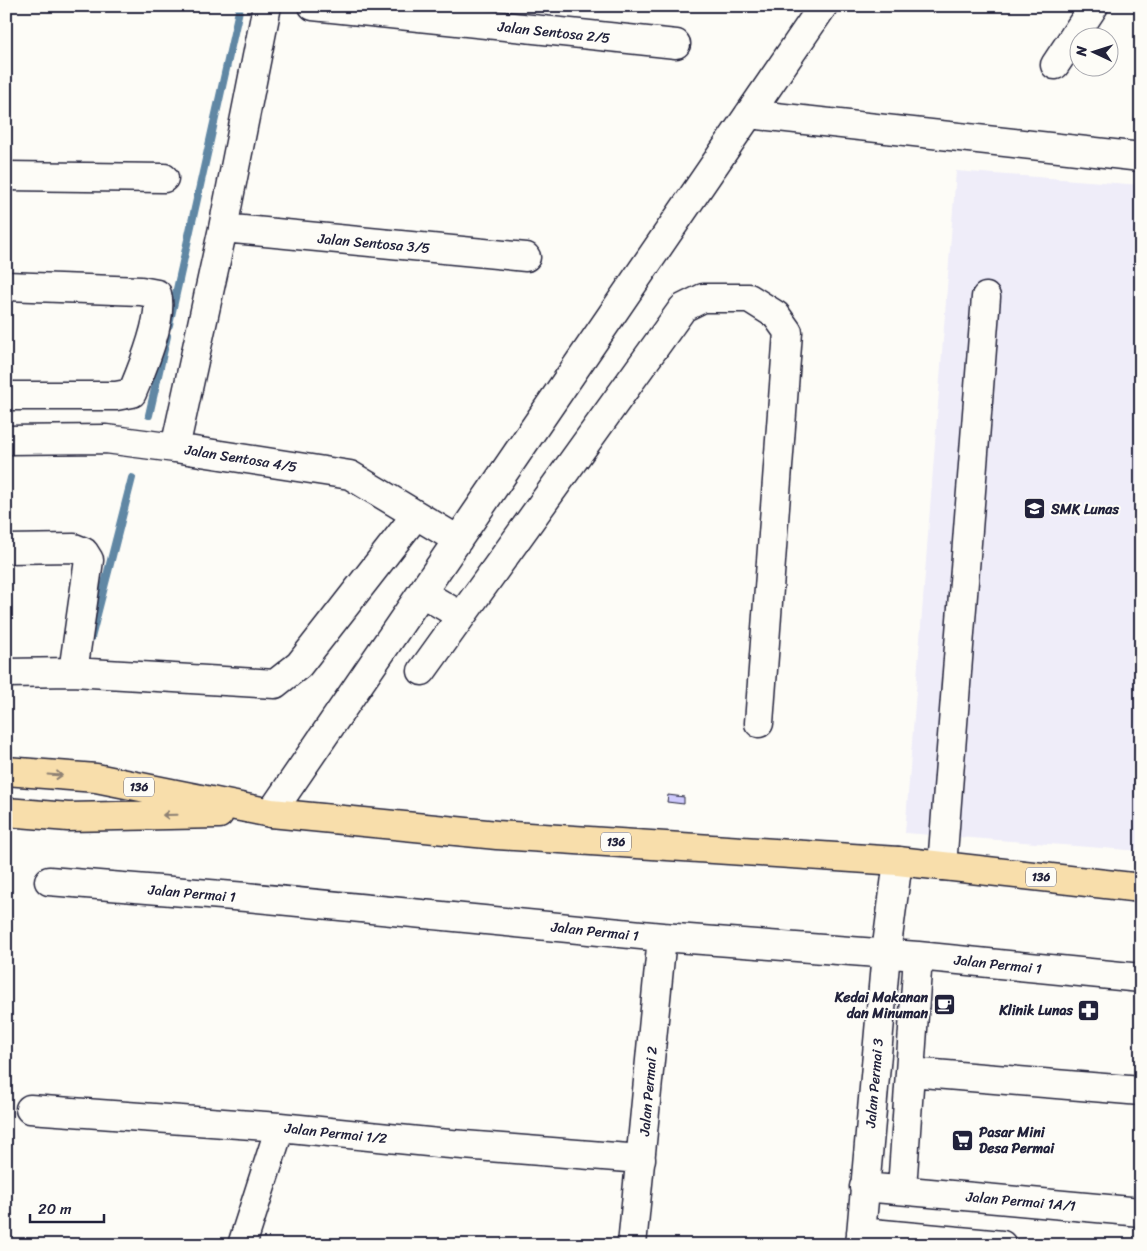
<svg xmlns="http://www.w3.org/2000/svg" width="1147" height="1251" viewBox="0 0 1147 1251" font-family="Sriracha,sans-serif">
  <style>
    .built { fill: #efedf9 }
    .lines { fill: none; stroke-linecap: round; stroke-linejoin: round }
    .stream { stroke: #6087a4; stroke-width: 8 }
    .building { fill: #cecafd; stroke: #22223b }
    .minor-casing { stroke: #22223b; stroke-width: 31 }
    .major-casing { stroke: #22223b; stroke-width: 31 }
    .minor { stroke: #fdfcf7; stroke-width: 28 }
    .major { stroke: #f8deab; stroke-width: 28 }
    .oneway { stroke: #8d8073 }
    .labels { text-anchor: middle; stroke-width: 4; stroke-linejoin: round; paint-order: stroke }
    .shield { fill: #fdfcf7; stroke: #646373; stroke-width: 1 }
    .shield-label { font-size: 12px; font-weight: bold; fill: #22223b }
    .street-label { font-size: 14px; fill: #22223b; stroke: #fdfcf7 }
    .poi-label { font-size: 14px; font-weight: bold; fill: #22223b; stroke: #fdfcf7; text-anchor: start }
  </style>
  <rect width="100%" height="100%" fill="#fdfcf7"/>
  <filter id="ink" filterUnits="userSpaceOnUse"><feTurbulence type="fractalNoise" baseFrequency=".02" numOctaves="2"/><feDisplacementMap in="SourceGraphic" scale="10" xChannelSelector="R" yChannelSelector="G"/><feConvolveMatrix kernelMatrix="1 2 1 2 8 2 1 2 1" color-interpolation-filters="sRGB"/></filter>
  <g filter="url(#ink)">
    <path class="built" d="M956,171l185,14v666l-236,-18z"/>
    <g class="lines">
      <path class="stream" d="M169,325l71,-319
        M149,415l18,-79
        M91,638l41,-160"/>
    </g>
    <path class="building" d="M668,795l16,2v7l-17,-2z"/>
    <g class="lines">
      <defs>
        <path id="minor" d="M313,6l363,38
          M1055,65l39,-59
          M749,114l392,43
          M6,176l158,2
          M223,228l303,29
          M6,286l135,5 16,3c7,24 -15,75 -25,99l-16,3h-110
          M6,440l100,-1 69,9 175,27 108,65
          M175,448l48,-220 44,-222
          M6,549l68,-1 10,4 5,8 -16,112
          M422,593l39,23
          M422,671l261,-363 20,-10h46l27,17 12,17 -29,391
          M6,673l67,-1 202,12 24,-19 117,-150
          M271,813l552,-807
          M942,866l44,-569
          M49,881l197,16 416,40 256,19 223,22
          M910,1072l231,19
          M30,1109l250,18 158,16 203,16
          M864,1187l277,25
          M902,1189l16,-233
          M861,1232l141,13
          M242,1245l38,-118
          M632,1245l30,-308
          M860,1245l26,-292 12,-92"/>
        <path id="major" d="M6,771l90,7 175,35 226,22 401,26 243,27
          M6,812l62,5 151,-3"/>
      </defs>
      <use href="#minor" class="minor-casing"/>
      <use href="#major" class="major-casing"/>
      <use href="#minor" class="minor"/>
      <use href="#major" class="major"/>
    </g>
    <defs><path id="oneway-shaft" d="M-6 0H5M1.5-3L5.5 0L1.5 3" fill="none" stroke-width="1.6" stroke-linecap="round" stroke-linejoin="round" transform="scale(1.25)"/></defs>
    <g class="oneway">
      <use href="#oneway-shaft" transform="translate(55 775) rotate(4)"/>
      <use href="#oneway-shaft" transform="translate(170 815) rotate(179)"/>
    </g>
  </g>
  <defs>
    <symbol id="school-square" viewBox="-11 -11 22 22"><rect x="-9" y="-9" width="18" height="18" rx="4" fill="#22223b" stroke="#fdfcf7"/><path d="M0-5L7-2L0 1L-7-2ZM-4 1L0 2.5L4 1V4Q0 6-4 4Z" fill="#fff"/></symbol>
    <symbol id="cafe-square" viewBox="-11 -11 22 22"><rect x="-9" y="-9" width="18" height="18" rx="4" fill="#22223b" stroke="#fdfcf7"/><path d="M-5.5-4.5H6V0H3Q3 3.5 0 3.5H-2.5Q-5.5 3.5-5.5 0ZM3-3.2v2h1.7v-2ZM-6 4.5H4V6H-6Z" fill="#fff"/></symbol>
    <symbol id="pharmacy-square" viewBox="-11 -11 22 22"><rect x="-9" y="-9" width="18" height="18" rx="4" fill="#22223b" stroke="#fdfcf7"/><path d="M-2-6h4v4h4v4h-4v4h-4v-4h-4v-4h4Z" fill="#fff"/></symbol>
    <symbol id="supermarket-square" viewBox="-11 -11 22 22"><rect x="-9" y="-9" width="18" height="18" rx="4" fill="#22223b" stroke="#fdfcf7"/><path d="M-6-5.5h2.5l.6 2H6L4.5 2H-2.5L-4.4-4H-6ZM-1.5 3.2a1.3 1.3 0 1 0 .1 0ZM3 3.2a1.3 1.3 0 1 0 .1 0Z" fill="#fff"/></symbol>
  </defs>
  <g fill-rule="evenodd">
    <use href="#school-square" x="1022" y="496" width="25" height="25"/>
    <use href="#cafe-square" x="932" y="992" width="25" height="25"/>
    <use href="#pharmacy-square" x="1076" y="998" width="25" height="25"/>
    <use href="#supermarket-square" x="950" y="1128" width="25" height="25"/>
  </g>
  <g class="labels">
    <g class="shield">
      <rect x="124" y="777.5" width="30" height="19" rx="4"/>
      <rect x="601" y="832.5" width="30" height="19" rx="4"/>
      <rect x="1026" y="867.5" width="30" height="19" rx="4"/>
    </g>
    <g class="shield-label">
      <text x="139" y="791">136</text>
      <text x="616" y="846">136</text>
      <text x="1041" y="881">136</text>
    </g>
    <g class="street-label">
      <text transform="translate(554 32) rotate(6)" y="5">Jalan Sentosa 2/5</text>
      <text transform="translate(374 243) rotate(5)" y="5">Jalan Sentosa 3/5</text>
      <text transform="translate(241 458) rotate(9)" y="5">Jalan Sentosa 4/5</text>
      <text transform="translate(192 893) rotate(5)" y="5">Jalan Permai 1</text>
      <text transform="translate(595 931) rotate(6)" y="5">Jalan Permai 1</text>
      <text transform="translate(998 964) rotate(6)" y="5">Jalan Permai 1</text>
      <text transform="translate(874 1083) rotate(-85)" y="5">Jalan Permai 3</text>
      <text transform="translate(648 1091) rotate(-85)" y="5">Jalan Permai 2</text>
      <text transform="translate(336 1133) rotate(6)" y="5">Jalan Permai 1/2</text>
      <text transform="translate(1021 1201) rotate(5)" y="5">Jalan Permai 1A/1</text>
    </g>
    <g class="poi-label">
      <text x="1051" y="514">SMK Lunas</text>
      <text x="928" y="1002" text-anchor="end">Kedai Makanan<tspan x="928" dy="16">dan Minuman</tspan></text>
      <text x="1073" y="1015" text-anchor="end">Klinik Lunas</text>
      <text x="979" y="1137">Pasar Mini<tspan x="979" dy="16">Desa Permai</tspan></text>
    </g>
  </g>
  <rect width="1147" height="1251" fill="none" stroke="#fdfcf7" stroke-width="25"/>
  <rect x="12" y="12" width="1122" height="1226" fill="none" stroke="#22223b" stroke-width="2" filter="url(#ink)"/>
  <g transform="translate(1094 52) rotate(274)"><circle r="24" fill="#fdfcf7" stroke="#a5a5ac"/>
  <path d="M0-4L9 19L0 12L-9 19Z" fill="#22223b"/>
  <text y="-8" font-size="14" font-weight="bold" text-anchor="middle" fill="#22223b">N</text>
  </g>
  <path d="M30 1214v8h74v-8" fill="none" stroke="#22223b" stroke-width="2.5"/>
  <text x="38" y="1214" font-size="15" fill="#22223b" stroke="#fdfcf7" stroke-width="4" paint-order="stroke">20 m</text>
</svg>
